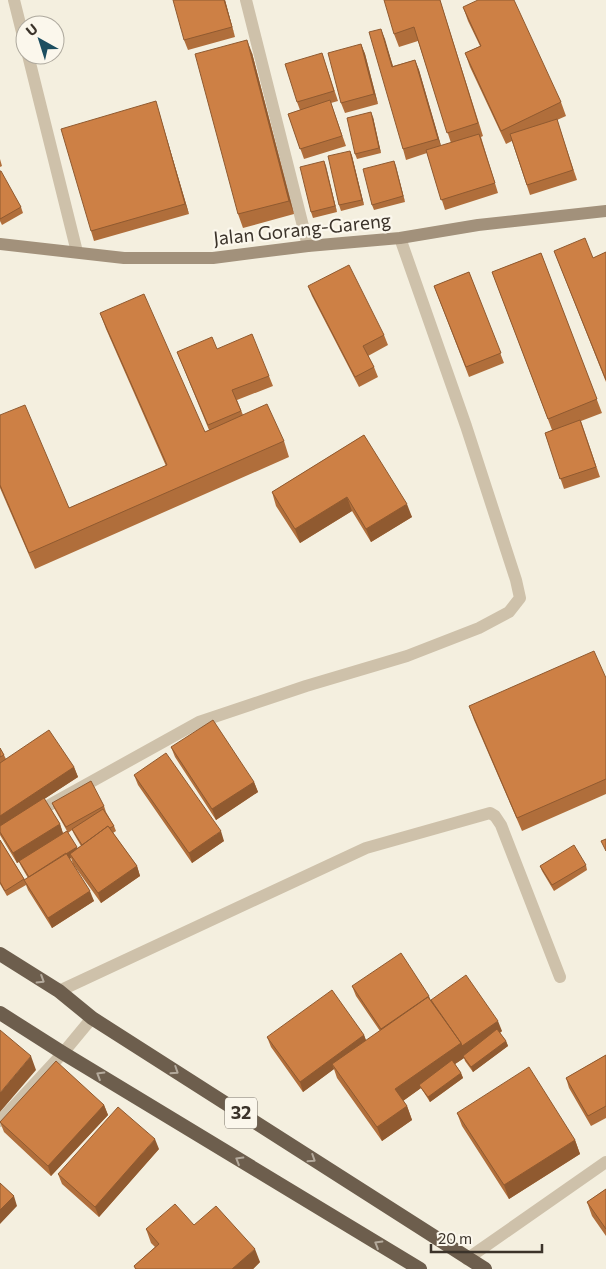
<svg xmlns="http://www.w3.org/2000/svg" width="606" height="1269" viewBox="0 0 606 1269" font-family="Commissioner,sans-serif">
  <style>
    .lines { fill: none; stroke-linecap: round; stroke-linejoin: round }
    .service { stroke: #cec1aa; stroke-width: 12 }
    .minor { stroke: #cec1aa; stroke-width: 12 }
    .secondary { stroke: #a2917b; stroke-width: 12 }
    .trunk { stroke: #6d5e4d; stroke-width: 14 }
    .wall { fill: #b06e3b; fill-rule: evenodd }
    .shaded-wall { fill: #905a30 }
    .building { fill: #cd8045; stroke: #905a30 }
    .oneway { stroke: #b4aa9c }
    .labels { text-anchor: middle; stroke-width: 4.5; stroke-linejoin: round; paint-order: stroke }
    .shield { fill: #fbf7ec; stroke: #756e64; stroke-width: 1 }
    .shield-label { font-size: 18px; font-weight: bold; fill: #3b332a }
    .street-label { font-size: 19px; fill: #3b332a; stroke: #fbf7ec }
  </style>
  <rect width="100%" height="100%" fill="#f4efdf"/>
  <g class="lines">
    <path class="service" d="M14,0l11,44
      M28,55l49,197
      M59,991l307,-143 124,-35 5,3 6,9 59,152"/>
    <path class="minor" d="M246,0l62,246
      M35,813l164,-91 107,-36 101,-30 72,-28 30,-16 11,-14 -4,-18 -50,-154 -66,-188
      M0,1121l63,-68 29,-35
      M467,1259l139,-97"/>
    <path class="secondary" d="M0,244l124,14h89l95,-12 92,-8 78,-13 128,-14"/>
    <path class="trunk" d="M0,954l59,37 33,27 393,251
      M0,1013l63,40 357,216"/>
  </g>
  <path class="wall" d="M225,0l10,37 -47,13 -4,-10z
    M440,0l43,136 -2,1 17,56 -53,17 -18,-57 -21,7 -3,-11 -22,-120 12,37 22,-6 4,10 22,76 10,-3 -33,-102 -19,6 -5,-13z
    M463,7l98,95 5,14 -9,4 20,60 -47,15 -18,-54 -6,3 -36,-77 -5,-14 15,-7 -12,-25z
    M361,44l4,10 13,50 -33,9 -4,-10z
    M252,53l42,161 -51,14 -5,-14z
    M322,53l16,48 -7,2 15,43 -42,13 -16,-45 12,-4 -3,-8z
    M159,112l30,102 -95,27 -3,-10z
    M373,117l8,36 -24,6 -2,-5z
    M350,151l2,5 12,49 -23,6 -2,-6z
    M0,159l2,7 -2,1z
    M324,161l13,51 -24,6 -2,-6z
    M394,161l11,41 -31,8 -2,-5z
    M0,171l21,36 2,6 -21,12 -2,-4z
    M554,251l39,7 13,-6v130z
    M541,253l61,160 -21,8 19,56 -36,12 -19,-56 7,-3 -60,-158z
    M469,272l35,91 -35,14 -35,-91z
    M308,286l76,49 4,10 -20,11 6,11 4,10 -19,10 -47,-91z
    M100,313l105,119 4,-2 -32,-78 40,-3 52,27 4,10 -36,14 6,15 41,26 5,16 -254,112 -35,-81v-73l69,93 97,-42 -60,-137z
    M364,435l48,82 -41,25 -19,-31 -52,32 -24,-37 -4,-14z
    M606,678v116l-84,37 -48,-111 -5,-14z
    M171,747l83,35 4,10 -42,28 -41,-63z
    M0,748l4,7 2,4 68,8 4,10 -34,22 16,25 3,9 4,-2 -13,-23 -2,-5 52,3 2,6 8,14 2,5 -3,2 24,33 3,10 -39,27 -28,-39 -2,-6 -1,1 24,42 -42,27 -24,-38 -2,-5 -19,11 -7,-12v-44l25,40 3,-2 -7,-12 -2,-4 -2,1 -17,-28zM72,830l2,4 7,12 -4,2 -9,-15z
    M134,775l90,66 -32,22 -54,-78z
    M586,865l1,5 -33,21 -12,-20 -2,-5z
    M352,986l79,14 71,31 -2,2 6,8 2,5 -35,26 -8,-11 -1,-3 -9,6 6,9 2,5 -33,24 -9,-14 -18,13 4,5 5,14 -30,21 -45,-63 -3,-9 -31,23 -32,-45 -4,-10 97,-2 2,6 14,-10 -24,-35z
    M606,1055v63l-15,8 -22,-38 -3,-10z
    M104,1105l4,10 -57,61 -47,-44 -4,-10z
    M457,1113l118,27 5,14 -71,45 -47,-73z
    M159,1149l-60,68 -37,-33 -4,-10z
    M606,1189v47l-14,-20 -5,-14z
    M194,1225l66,37 -7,7h-118l-1,-3 21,-19 -4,-4 -5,-14z"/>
  <path class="shaded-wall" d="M224,0h1l10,37 -3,-10z
    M381,29l4,10 11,38 -4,-10z
    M247,40l5,13 42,161 -5,-13z
    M361,44l4,10 13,50 -4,-10z
    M415,60l4,10 23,79 -4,-10z
    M156,101l3,11 30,102 -4,-10z
    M371,112l2,5 8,36 -2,-5z
    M350,151l2,5 12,49 -2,-5z
    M324,161l2,5 11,46 -2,-6z
    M394,161l2,5 9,36 -2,-6z
    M347,497l5,14 -52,32 -5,-14z
    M407,504l5,13 -41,25 -5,-13z
    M74,767l4,10 -78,51v-12z
    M254,782l4,10 -42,28 -4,-11z
    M60,824l3,10 -46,29 -4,-10z
    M221,831l3,10 -32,22 -3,-10z
    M77,847l2,6 -9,1 1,4 -40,24 -2,-5z
    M137,866l3,10 -39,27 -3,-10z
    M90,891l4,10 -42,27 -4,-10z
    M429,996l3,8 -48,35 -3,-10z
    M498,1021l4,10 -38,27 -1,-2 1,2 -43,29 -2,-2 2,3 -21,15 -5,-14 66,-46z
    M364,1035l4,10 -36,19 2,5 -31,23 -3,-10z
    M506,1041l2,5 -35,26 -2,-5z
    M31,1056l5,14 -36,42v-19z
    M461,1073l2,5 -33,24 -2,-5z
    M104,1105l4,10 -57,61 -3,-10z
    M407,1106l5,14 -30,21 -5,-14z
    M155,1139l4,10 -60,68 -4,-10z
    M575,1140l5,14 -71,45 -5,-14z
    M14,1196l3,10 -17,18v-14z
    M255,1249l5,13 -7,7h-21z"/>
  <path class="building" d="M173,0h51l8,27 -48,13z
    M384,0h56l38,123 -31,10 -33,-106 -20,7z
    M478,0h36l47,102 -60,29 -36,-78 16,-7 -18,-39z
    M381,29l11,38 23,-7 23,79 -35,10 -34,-117z
    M247,40l42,161 -51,13 -43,-160z
    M361,44l13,50 -33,9 -13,-50z
    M322,53l12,38 -37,11 -12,-38z
    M330,100l12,36 -42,13 -12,-35z
    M156,101l29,103 -94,27 -30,-102z
    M371,112l8,36 -24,6 -8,-36z
    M557,119l16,51 -46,15 -17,-51z
    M479,134l16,49 -54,17 -15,-50z
    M350,151l12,49 -23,5 -11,-49z
    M324,161l11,45 -24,6 -11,-45z
    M394,161l9,35 -31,9 -9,-36z
    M0,171h1l20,36 -21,12z
    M585,238l8,20 13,-6v128l-52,-129z
    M541,253l56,146 -49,20 -56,-147z
    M349,265l35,70 -21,11 11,21 -19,10 -47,-91z
    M469,272l32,81 -35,14 -32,-81z
    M144,294l61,138 62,-28 17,37 -255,112 -29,-68v-70l25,-10 44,103 98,-43 -67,-152z
    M252,334l17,42 -37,14 9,21 -33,14 -31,-73 35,-15 5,12z
    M580,420l16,47 -36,12 -15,-46z
    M364,435l43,69 -41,25 -19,-32 -52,32 -23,-37z
    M594,651l12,27v101l-89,39 -48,-112z
    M213,720l41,62 -42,27 -41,-62z
    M49,730l25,37 -74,49v-53z
    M0,748l4,7 -4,2z
    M166,753l55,78 -32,22 -55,-78z
    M91,781l13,25 -38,21 -14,-24z
    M44,798l16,26 -47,29 -13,-21v-6z
    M103,809l11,17 -4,2 -2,-2 -26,19 -10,-16z
    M108,826l29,40 -39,27 -28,-39z
    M67,831l10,16 -48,30 -10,-16z
    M606,839v12l-5,-10z
    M0,840l24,39 -19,12 -5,-9z
    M574,845l12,20 -34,20 -12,-19z
    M66,853l24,38 -42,27 -24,-38z
    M401,953l28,43 -48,33 -29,-43z
    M466,975l32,46 -36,25 -1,-3 -30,-43z
    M332,990l32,45 -64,47 -33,-45z
    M428,997l33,46 -66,46 12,17 -30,21 -45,-63z
    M497,1029l9,12 -35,26 -8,-11z
    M0,1030l31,26 -31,37z
    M606,1055v51l-18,10 -22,-38z
    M452,1060l9,13 -33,24 -9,-12z
    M56,1061l48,44 -56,61 -48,-44z
    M529,1067l46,73 -71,45 -47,-72z
    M118,1107l37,32 -60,68 -37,-33z
    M0,1183l14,13 -14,14z
    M606,1189v40l-19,-27z
    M175,1204l19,21 22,-19 39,43 -23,20h-96l-2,-3 25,-22 -13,-15z"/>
  <defs><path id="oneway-chevron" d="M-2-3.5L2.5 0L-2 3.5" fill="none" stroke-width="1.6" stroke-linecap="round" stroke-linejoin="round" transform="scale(1.25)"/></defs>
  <g class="oneway">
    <use href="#oneway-chevron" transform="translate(41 980) rotate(32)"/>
    <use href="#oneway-chevron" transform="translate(175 1071) rotate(33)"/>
    <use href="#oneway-chevron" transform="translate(100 1075) rotate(-149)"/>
    <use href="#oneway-chevron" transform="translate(312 1159) rotate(33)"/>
    <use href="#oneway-chevron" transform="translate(239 1160) rotate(-149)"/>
    <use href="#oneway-chevron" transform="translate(378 1244) rotate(-149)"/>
  </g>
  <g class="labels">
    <rect class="shield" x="225" y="1097.5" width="32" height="31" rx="4"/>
    <g class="shield-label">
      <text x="241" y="1119">32</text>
    </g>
    <g class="street-label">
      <text transform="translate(302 229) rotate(-6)" y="7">Jalan Gorang-Gareng</text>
    </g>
  </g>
  <g transform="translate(40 40) rotate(321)"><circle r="24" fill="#fbf7ec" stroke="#aea99e"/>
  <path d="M0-4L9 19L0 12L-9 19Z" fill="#1c4e60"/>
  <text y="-8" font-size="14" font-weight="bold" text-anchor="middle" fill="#3b332a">U</text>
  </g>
  <path d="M431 1244v8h111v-8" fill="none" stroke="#3b332a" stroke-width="2.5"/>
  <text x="438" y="1244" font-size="15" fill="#3b332a" stroke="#fbf7ec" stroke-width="4" paint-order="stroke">20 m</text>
</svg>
